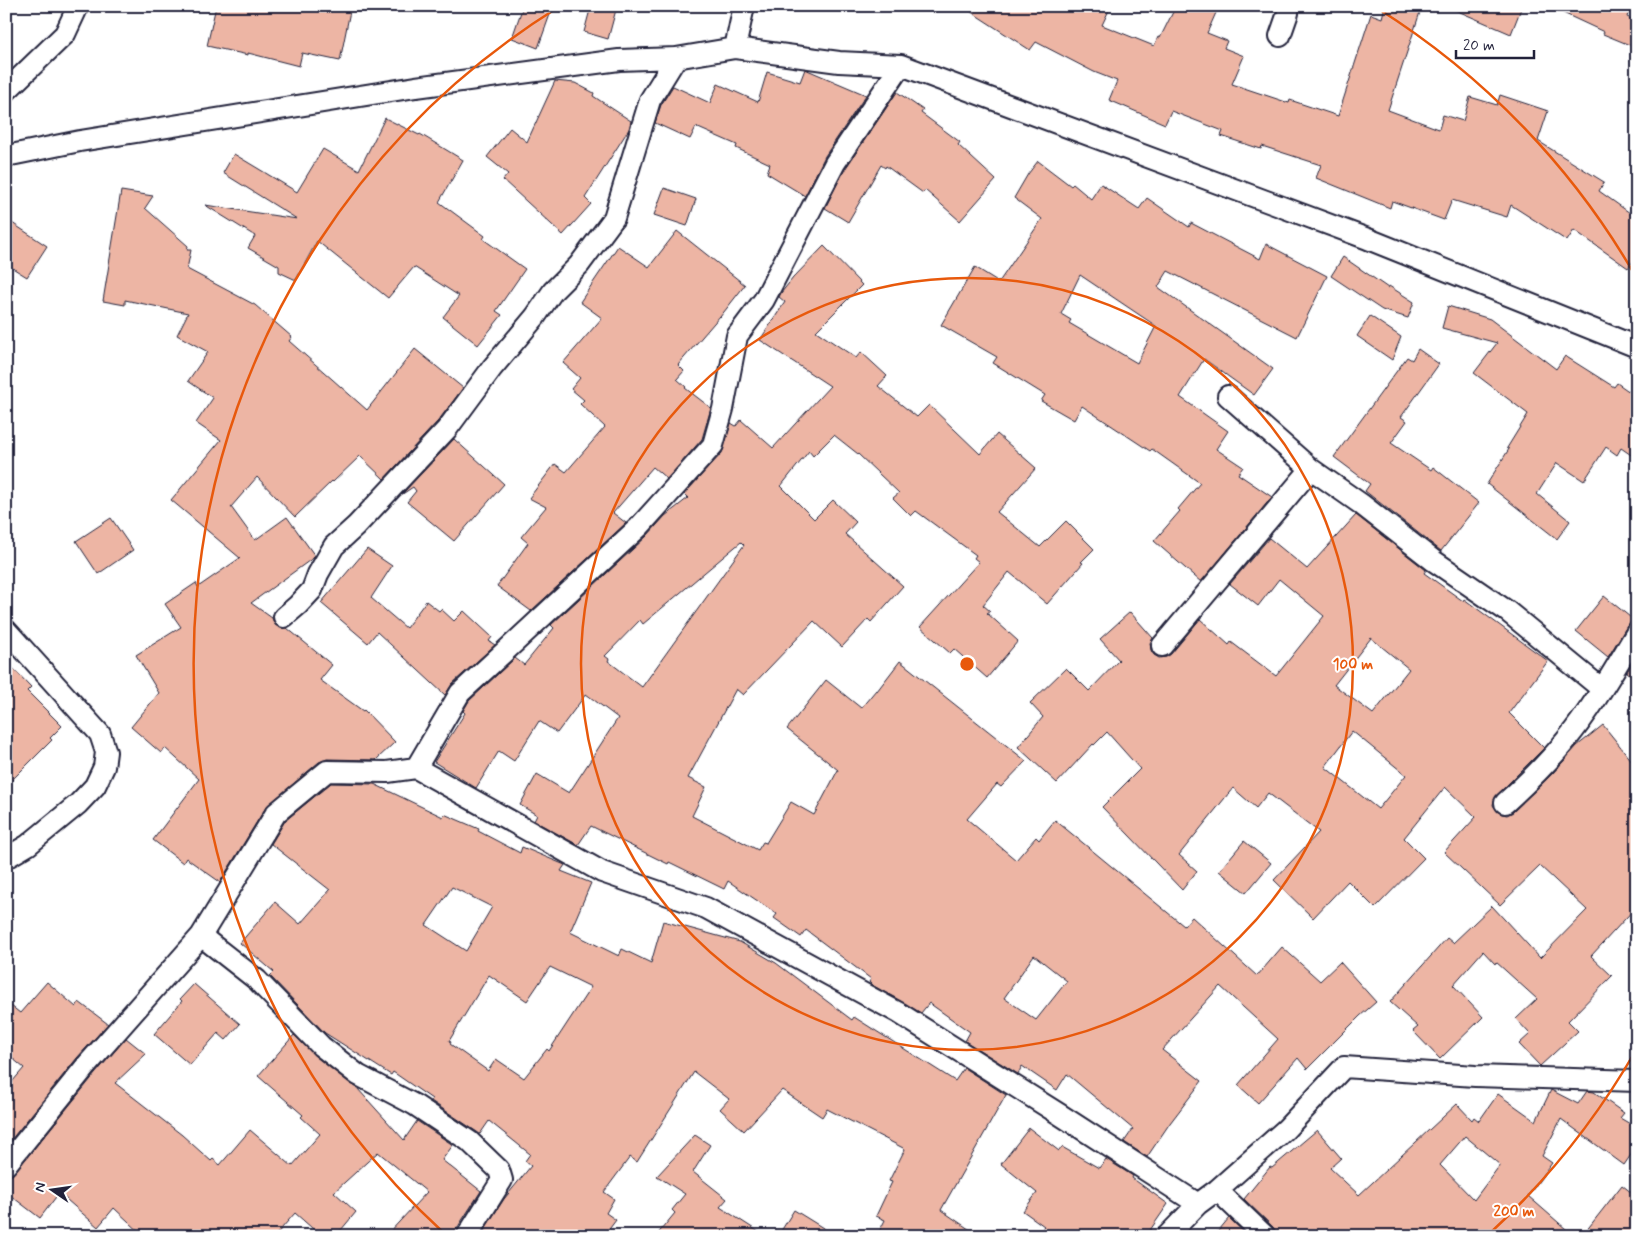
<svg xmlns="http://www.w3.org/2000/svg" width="1643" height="1242" viewBox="0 0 1643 1242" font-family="Mynerve,sans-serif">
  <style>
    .building { fill: #edb5a4; stroke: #22223b; fill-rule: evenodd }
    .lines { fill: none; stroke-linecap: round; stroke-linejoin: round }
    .minor-casing { stroke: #22223b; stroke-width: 24 }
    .minor { stroke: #fff; stroke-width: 20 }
    .ring { fill: none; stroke: #e8590c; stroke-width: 2.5 }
    .centre { fill: #e8590c; stroke: #fff; stroke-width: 2.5 }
    .ring-label { font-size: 15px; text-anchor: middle; font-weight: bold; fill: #e8590c; stroke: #fff; stroke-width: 4; stroke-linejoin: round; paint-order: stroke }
  </style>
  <rect width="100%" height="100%" fill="#fff"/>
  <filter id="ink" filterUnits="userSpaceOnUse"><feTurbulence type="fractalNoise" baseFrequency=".02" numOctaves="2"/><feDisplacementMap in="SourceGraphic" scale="10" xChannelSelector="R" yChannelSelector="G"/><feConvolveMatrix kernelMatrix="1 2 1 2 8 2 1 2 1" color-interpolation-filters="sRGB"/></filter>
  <g filter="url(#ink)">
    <path class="building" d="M216,6h135l-11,55 -38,-8 -3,13 -51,-13v2l-41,-9z
      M523,6h30l-15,42 -26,-10z
      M591,6h26l-9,33 -24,-7z
      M962,6h149l-9,19 52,21 4,-9 2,1 16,-32h43l-12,27 20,8 -3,7 20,8 -12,28 57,19 1,-3 48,16 33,-102 11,4 3,-12h37l-34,104 51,19 4,-14 20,6 7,-24 27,8 3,-10 48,16 -10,30 66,41 -5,9 38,27v38l-9,12 -54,-38 -7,11 -56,-36 -4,12 -55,-17 -8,20 -52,-19 -2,7 -74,-30 5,-13 -59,-19 -1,3 -40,-13 2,-5 -52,-20 -6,13 -56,-24 8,-19 -23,-9 -58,-30 -6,8z
      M1446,6h76l-11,28z
      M1548,6h83l-4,11 10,4v27l-34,-14 1,-2z
      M805,69l61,26 -41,61 -20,40 -38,-23 3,-9 -34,-16 1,-3 -41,-18 -6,12 -35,-16 6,-18 12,-19 37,17 8,-19 40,18 9,-30 33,10z
      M555,81l20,2 19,10 -1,3 38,25 -2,8 -44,69 6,6 -28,31 -60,-55 5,-6 -21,-17 23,-29 17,14z
      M897,92l26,18 -2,3 39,29 -2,3 38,35 -36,41 -35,-31 -2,3 -37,-27 -1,2 -4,-3 -33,57 -23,-14 20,-39z
      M385,118l34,17 1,-1 43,26 -24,42 46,34 -2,3 42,30 -29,42 6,4 -24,30 -35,-28 16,-21 -45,-29 -26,31 -71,-57 -21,39 -17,-8v-6l-31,-18 7,-12 -50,-31 92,14 -74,-46 11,-19 63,38 26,-43 36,21z
      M1038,161l33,25 2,-2 18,15 10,-15 38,25 8,-11 42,29 2,-4 69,36 6,-15 61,32 -30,61 -129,-66 -10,16 115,82 -19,26 -50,-36 -24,38 48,34 -12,18 27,18 -5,7 34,23 -71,85 -47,-41 26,-30 -2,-2 22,-26 -48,-34 -2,2 -68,-45 -8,14 -33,-19 4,-6 -52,-32 4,-6 -56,-32 34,-58 24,15 43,-63 -28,-21 14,-24zM1080,275l76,51 -19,37 -68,-40 2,-3 -10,-6z
      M664,188l32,11 -9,27 -33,-11z
      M121,191l32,5 -8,12 43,38 -1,4h4l-4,19 68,36 37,32 -3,4 78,69 48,-61 48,39 -25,33 -54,58 -24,-23 -27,26 -1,-1 -37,36 -38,-40 -26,30 24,33 32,-23 28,39 -2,2 -62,45 21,15 3,7 6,3h6l45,37 -12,15 43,31 1,-1 31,32 -19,18 -49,-1 -8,3 -53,45 -46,75 -34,-24 -3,5 -30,-23 46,-61 -34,-31 -4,5 -30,-26 28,-34 -23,-38 45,-28 -16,-23 31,-21 2,4 42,-29 -69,-58 50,-60 -25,-17 17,-25 -25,-17 20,-29 -31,-17 11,-22 -63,-13v5l-22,-4z
      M6,219l41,27 -20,31 -21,-13z
      M677,231l68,54 -25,32v-1l-42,49 6,6 -7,8 9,8 -1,1 26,20 -9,31 -35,40 -14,-12 -40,46 13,10 -95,88 -34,-25 31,-43 -7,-6 25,-30 -17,-9 26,-34 11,8 39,-45 -25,-23 4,-4 -13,-11 9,-11 -17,-15 39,-45 -22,-16 38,-56 31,21z
      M824,246l38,39 -46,46 40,27 5,-6 26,24 -9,10 39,31 12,-12 51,49 17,-20 39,34 -39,44 43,35 26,-26 28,28 -13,13 2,1 -36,41 -38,-32 -26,33 7,6 -3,2 31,28 -31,37 -33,-29 -4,4 -30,-26 59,-65 -5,-4 2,-3 -60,-44 -5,5 -18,-18 6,-5 -41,-39 -24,-19 -21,21 -4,-5 -28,35 33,33 19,-19 23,22 -11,12 58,52 -32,36 -3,-3 -26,28 -28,-26 -71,74 -7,-6 -48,89 18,9 -14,29 66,34 5,-8 3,1 25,-41 23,13 24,-45 -51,-41 39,-49 35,28 15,-18 1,1 23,-30 126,100 -25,26 -4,-3 -30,35 49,41 20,-23 3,3 16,-20 129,106 8,-9 65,59 25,-29 38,34 20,-19 36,40 -16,14 -53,53 -9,-11 -40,45 -20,-18 40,-46 -58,-53 -58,64 40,31 -32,42 -23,34 -23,-15 9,-13 -66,-55 -10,16 -35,-24 -4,8 -53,-33 5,-9 -41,-29 -8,10 -49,-28 -3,-3 2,-3 -65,-49 -5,7 -27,-19 3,-4 -49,-33 -4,8 -55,-27 -1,2 -77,-38 -13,19 -44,-24 3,-6 -17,-10 17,-31 32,19 49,-75 -32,-24 -29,39 -18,-12 -25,40 -15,-10 -23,37 -42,-26 31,-49 -2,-2 6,-10 46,-43 9,7 30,-37 -3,-3 96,-89 18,-20 23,-18 -4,-4 38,-41 9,-30 5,3 5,-6 32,28 57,-62 -70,-46 25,-38 -6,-5 2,-4 12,-15zM741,542l3,3 -102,142 -34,-26 1,-2 -4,-3 35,-36 3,4zM1034,955l33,26 -31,39 -32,-22z
      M1343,257l45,31 1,-2 25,16 -6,16 -26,-8 -51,-34z
      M1448,306l42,13 66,50 9,-13 49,31 3,-4 20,14v62l-16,-11 -4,7 -11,-8 -22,34 -27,-18 -20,31 33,27 -13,18 -70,-55 22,-35 -2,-1 21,-34 -54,-41 23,-30 -55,-15z
      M1370,316l31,21 -9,23 -35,-24z
      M1418,349l21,15 -38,53 6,4 -16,22 40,27 2,-3 46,36 -38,48 -76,-60 5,-7 -36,-27 73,-100 5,3z
      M454,439l50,45 -50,57 -47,-39 9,-11 -3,-4 -12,8z
      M1356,515l70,55 -2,3 39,28 1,-2 84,62 -39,52 35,35 -47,47 -3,5 -1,5 4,6 5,3 5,1 6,-3 40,-39 24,-27 26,-21 34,42v139l-46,50 21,20 -44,45 10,10 -38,35 -21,-22 11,-10 -14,-15 21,-20 -41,-37 -1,2 -12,-13 -30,34 30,32 -43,42 -27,-28 5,-4 -28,-25 57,-64 6,5 39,-37 48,52 47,-48 -47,-44 -40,39 -56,-53 32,-35 -31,-30 -41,51 20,20 -49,50 -27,-27 -35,37 -39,-38 45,-48 -51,-39 -12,15 -23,-20 -54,67 18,16 -15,19 -80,-83 38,-38 -33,-37 -13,13 -1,-1 -36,39 -39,-36 25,-30 -13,-14 36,-35 23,23 30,-31 -19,-21 30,-27 23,26 -3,5 1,7 3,5 5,3 7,-1 5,-3 29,-35 29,26 2,-3 45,34 48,-60 -45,-37 -21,27 -28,-22 39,-46 38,31zM1371,638l38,31 -36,45 -39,-29zM1352,731l54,44 -28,34 -53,-42z
      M111,518l22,32 -35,24 -22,-33z
      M367,549l25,17 -21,32 35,30 20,-27 13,10 2,-2 13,12 10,-10 28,26 -3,4 6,4 -43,39 -7,11 -68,-63 -9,11 -47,-40z
      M1604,596l31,25 -4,1 -4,4 -19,31 -32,-26z
      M1637,655v25l-10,-8z
      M6,661l25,26 -4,4 35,35 -12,12 2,2 -46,46z
      M331,783l43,1 69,33 1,-3 35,15 -1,2 42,22 2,-6 43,18 -4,6 30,12 -21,49 49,24 3,-7 29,14 12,-42 77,21 36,21 76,57 2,-3 101,64 9,-13 42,27 -65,115 38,26h-102l8,-16 -9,-4 16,-34 -3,-1 16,-32 -78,-40 -5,8 -40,-27 -38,41 -24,-22 9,-10 -35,-27 -57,90 -7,-5 -26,35 10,7 -8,14 10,7 -12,16h-113l-7,-6 20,-31 27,-33 -6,-5 5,-7 -41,-33 -9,13 -49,-33 1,-2 -39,-27 -2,3 -66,-42 -55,-57 4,-4 -34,-29 35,-41 25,22 30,-34 -59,-46 14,-23zM452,887l40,20 -26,44 -40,-26zM550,967l41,20 -42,64 -2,-2 -23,29 -28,-19 -8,12 -38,-27 1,-2 -2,-1 40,-66 38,26z
      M1244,841l27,22 -25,30 -27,-22z
      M47,982l29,25 3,-5 29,22 -31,34 -71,88v-57l18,-21 -18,-15v-51l14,11z
      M194,984l46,40 -14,16 -8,-7 -28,32 -36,-31 28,-33 -2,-2z
      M294,1035l20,20 43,33 47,52 13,-19 36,24 -11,15 39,31 -29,45h-66l41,-44 -49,-40 -44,40 22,20 -20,24h-15l-26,-23 -20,23h-131l-30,-28 -16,19 -39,-34 -19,25 -34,-26v-15l5,-1 4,-4 80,-98 31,-36 20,16 -31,29 67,52 29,26 2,-2 7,6 30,-35 42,36 28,-32 -19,-17 2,-2 -45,-39z
      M1551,1090l27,14 9,-13 7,1 30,21 -4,5 17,10v18l-13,19 -63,-46 -19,37 10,7 -24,33 46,40h-297l-4,-9 -29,-28 26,-32 2,1 45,-38 24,28 -11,10 29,27 98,-91 15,16 2,-3 5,4 19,-27 38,27zM1465,1136l35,29 -26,35 -34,-35z
      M1029,1128l30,23 3,-4 37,21 7,-9 27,17 -1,2 36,26 -22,32h-109l7,-10 -21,-15 14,-18 -36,-29z
      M695,1135l15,10 -17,27 34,27 -7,8 45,29h-109l19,-23 -3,-3 13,-16 -28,-18z
      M1622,1185l15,12v39h-55z
      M794,1210l42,26h-58z
      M1229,1218l19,18h-34z"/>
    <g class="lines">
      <defs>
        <path id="minor" d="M1280,36l8,-23v-7
          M735,48l9,-42
          M6,91l59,-57 13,-28
          M6,156l74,-15 336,-54 203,-27 57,-2 59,-10 104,14 62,3 467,174 269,108
          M1228,396l83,73 50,35 73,57 73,50 95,78
          M284,617l14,-12 14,-15 6,-16 16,-28 22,-20 91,-97 45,-61 43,-51 18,-26 26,-26 35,-47 36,-118 26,-42
          M6,630l94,104 6,18 -2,15 -9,19 -17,18 -50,41 -22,13
          M1162,646l149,-177
          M416,768l44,-75 179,-166 74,-82 10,-36 14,-73 27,-36 71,-137 66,-98
          M1505,803c22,-20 43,-40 62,-64 27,-33 48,-71 70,-107
          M201,936l56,44 64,66 37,29 57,30 54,36 30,29 3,10 -35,56
          M6,1165l80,-99 115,-130 75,-123 51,-42 60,1 29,-4 186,104 104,36 193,105 160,101 139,90
          M1217,1190l48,46
          M1167,1236l31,-32 19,-14 69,-61 58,-62 131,9 162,5"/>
      </defs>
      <use href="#minor" class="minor-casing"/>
      <use href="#minor" class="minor"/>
    </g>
  </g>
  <g class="ring">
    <circle cx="967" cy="664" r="386"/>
    <path d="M1636 1050A773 773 0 0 1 1489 1234M445 1234A773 773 0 0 1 557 8M1377 8A773 773 0 0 1 1636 277"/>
  </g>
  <circle cx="967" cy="664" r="8" class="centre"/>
  <g class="ring-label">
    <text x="1353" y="669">100 m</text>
    <text x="1514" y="1216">200 m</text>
  </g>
  <rect width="1643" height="1242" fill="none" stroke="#fff" stroke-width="25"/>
  <rect x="12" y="12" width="1618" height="1217" fill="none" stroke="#22223b" stroke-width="2" filter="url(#ink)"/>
  <g transform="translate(52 1190) rotate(283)" stroke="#ffffff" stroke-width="4" paint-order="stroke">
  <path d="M0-4L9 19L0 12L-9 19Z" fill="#22223b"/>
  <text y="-8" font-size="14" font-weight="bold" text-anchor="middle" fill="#22223b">N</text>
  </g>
  <path d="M1456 50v8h78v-8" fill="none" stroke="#22223b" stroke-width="2.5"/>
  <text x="1463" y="50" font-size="15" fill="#22223b" stroke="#ffffff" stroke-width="4" paint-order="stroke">20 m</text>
</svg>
